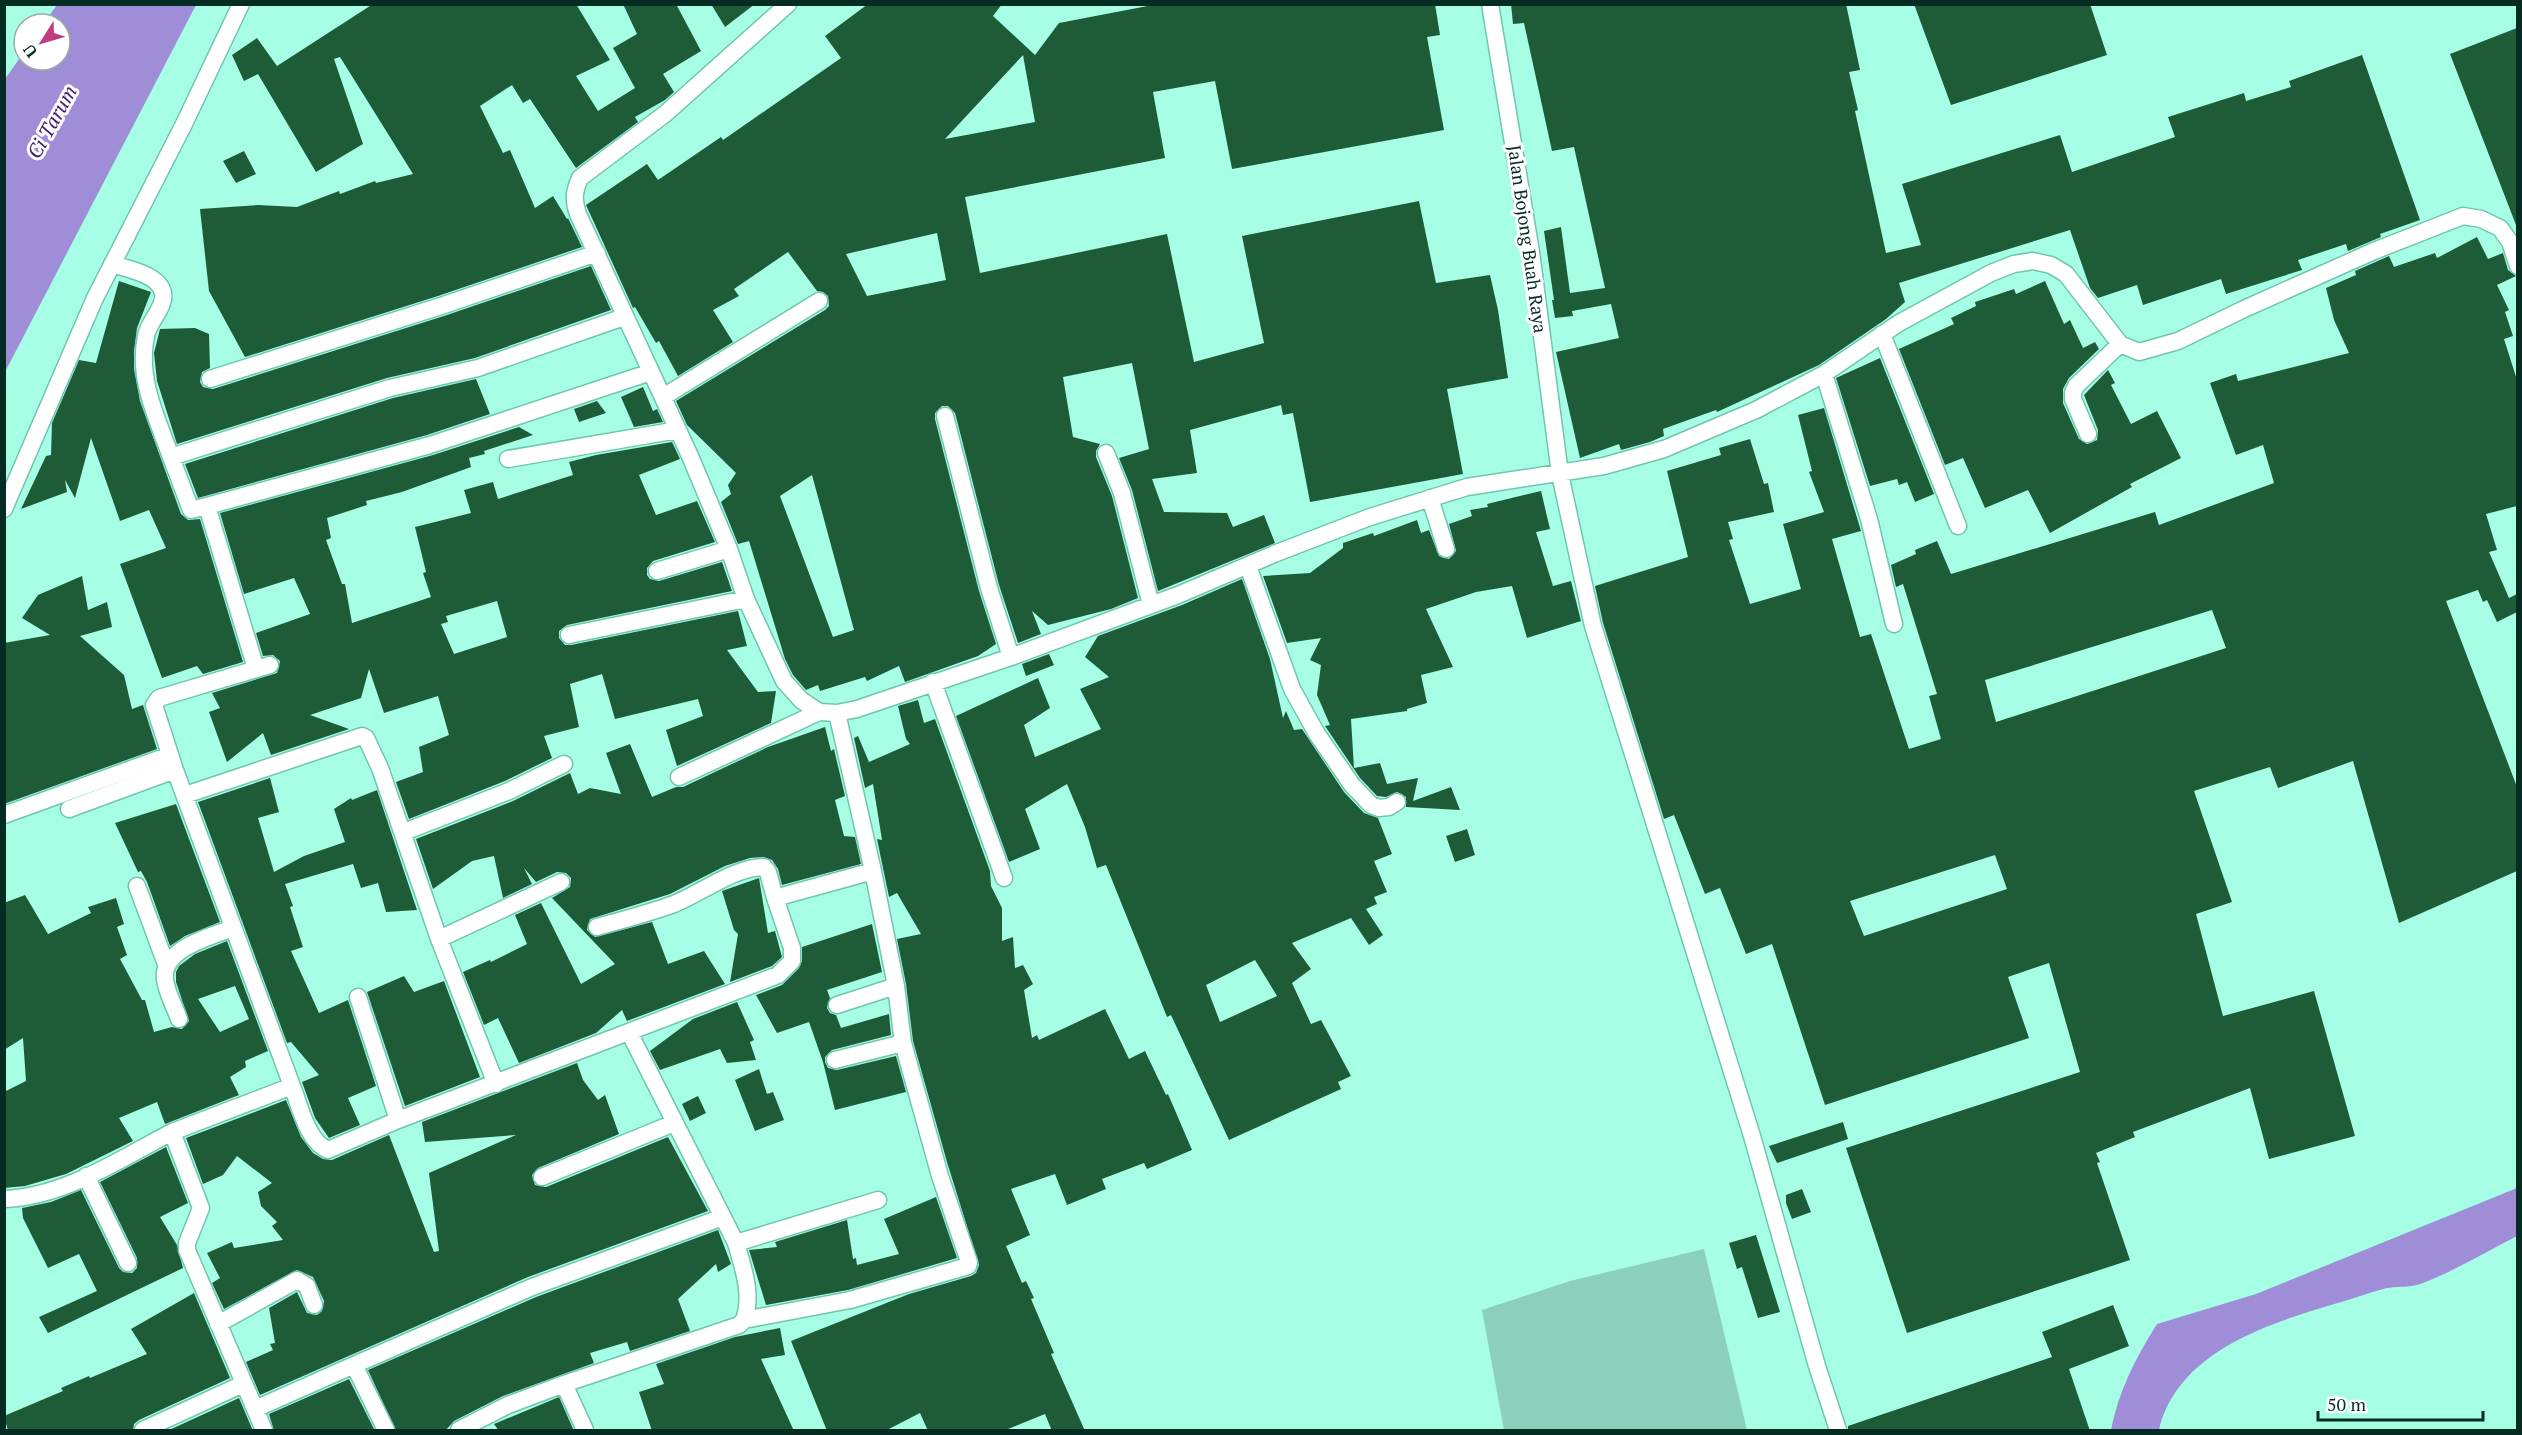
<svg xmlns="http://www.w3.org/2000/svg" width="2522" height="1435" viewBox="0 0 2522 1435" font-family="'PT Serif',serif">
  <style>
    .green { fill: #8cd0bc }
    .water { fill: #9f8dd8 }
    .building { fill: #1e5c38; fill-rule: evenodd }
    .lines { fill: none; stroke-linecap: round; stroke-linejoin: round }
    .street-casing { stroke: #6ec6ae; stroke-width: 19 }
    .street { stroke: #fff; stroke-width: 16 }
    .labels { text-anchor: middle; stroke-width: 6; stroke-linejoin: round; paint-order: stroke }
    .street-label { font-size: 18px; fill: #042c23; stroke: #fff }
    .water-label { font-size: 20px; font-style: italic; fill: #3c1b73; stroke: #fff }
  </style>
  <rect width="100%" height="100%" fill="#a6fee5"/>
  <path class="green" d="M1704,1249l43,181h-243l-22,-120 88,-29z"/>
  <path class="water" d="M57,5h139l-191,367v-293l19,-27v8h36v-36h-17z
    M2517,1188v48c-31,16 -61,34 -94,47 -11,5 -24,3 -36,5 -19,5 -38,12 -56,17 -68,20 -154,49 -172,125h-48c7,-38 25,-73 46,-106l99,-30z"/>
  <path class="building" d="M373,4h203l34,56 -34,16 22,35 37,-23 -22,-40 24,-14 -14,-30h53l25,47 -38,23 11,18 -9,8 -30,17 3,5 -62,46 -46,-69 -7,4 -11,-18 -32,21 23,47 7,-3 25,58 18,-12 14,23 1,-1 14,29 -144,49 -193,61 -36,-66 -9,-82 58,-4 39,2 42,-16 1,3 35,-13 1,2 37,-9 -73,-117 -6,2 29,85 -47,28 -58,-98 -14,7 -12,-26 25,-17 20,28z
    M711,4h44l-30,23z
    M868,4h134l-9,12 42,39 24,-32 99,-19h277l5,31 -13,2 17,93 -212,39 -17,-88 -62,11 12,66 -200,39 15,76 187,-39 27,128 70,-19 -22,-107 177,-35 17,82 54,-8 8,35 10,68 -61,11 16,85 -153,28 -17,-89 -10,2 -2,-10 -91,25 7,43 -45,6 12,33 63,1 6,14 31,-12 11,28 -117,48 -26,-101 -13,-32 30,-9 -17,-86 -69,14 10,60 27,7 -4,7v6l16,39 26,102 -27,11 -63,16 -16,-14 9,23 -23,9 -19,-58 -44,-172 -7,-7h-6l-7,7v6l44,172 17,53 -18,12 -73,26 -6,-16 -32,15 -2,-4 -45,14 -2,-6 -12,5 -13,-15 -8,-16 -36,-118 -11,3 -17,-42 10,-8 -3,-9 8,-12 -49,-48 -11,-24 149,-91 4,-4 -1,-10 -5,-4 -6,-1 -29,-39 -54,37 5,7 -26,14 20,32 -55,34 -19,-35 -3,2 -21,-36 -2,1 -47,-103 61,-41 11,16 63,-43 2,3 118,-82 -16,-22zM1023,55l12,67 -90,17zM937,233l9,47 -79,16 -21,-42zM812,475l42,155 -21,7 -53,-141z
    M1511,4h335l14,66 -11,2 9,38 -3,1 31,142 35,-8 -19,-61 158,-49 12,37 103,-35 -7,-20 76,-24 2,8 45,-14 -2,-6 73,-26 58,165 -40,14 1,3 -33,14 -2,-7 -48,16 4,10 -76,24 -5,-15 -78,26 -6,-20 -39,13 -8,-10 -20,-58 -171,53 6,19 -19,17 -67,46 -102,47 -1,-2 -53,19 1,7 -14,6 -29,8 -2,-6 -39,14 -24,-106 63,-14 -8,-34 -39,7 1,5 -18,2 -3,-18h2l-10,-69 17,-4 9,66 35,-5 -31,-141 -22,4 -28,-128 -11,1z
    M1914,4h176l17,51 -156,50z
    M2517,28v196l-1,1 -66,-171z
    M244,151l12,23 -20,9 -13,-22z
    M2477,237l11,22 15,-6 5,17 8,6 -19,9 12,25 -4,2 8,24 -9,3 13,41v126l-31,8 11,36 -8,2 20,46 8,-4v18l-20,10 -10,-22 -4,2 -5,-12 -32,11 71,186v84l-118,52 -46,-162 -75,27 -8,-21 -76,24 38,111 -36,12 27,102 91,-25 41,145 -86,23 -19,-71 -117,44 2,5 -39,16 4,9 -3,1 33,97 -223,73 -61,-185 234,-76 -31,-109 -41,14 21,61 -204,67 -53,-161 -26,10 -26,-66 -15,6 -31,-79 -10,4 -61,-196 -8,-37 93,-29 -21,-86 54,-16 -2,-7 31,-9 14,45 4,-1 6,29 -46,10 5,17 -4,1 21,64 51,-15 -18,-65 41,-12 -15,-40 3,-1 -14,-56 26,-7 37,123 -29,8 28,98 11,-3 38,115 32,-10 -12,-43 8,-2 -34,-110 -7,3 -5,-22 25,-11 -1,-4 22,-9 14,33 204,-62 4,13 115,-42 -11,-38 -27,10 -26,-72 26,-9 2,7 111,-28 -15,-33 -8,-32 30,-13 -1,-4 34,-15 5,11 41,-14 2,5zM2212,610l14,38 -230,74 -11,-42zM1995,855l12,34 -143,47 -14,-35z
    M591,266l20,44 -136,48 -88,20 -210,66 -20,-63 -3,-28 6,-24 35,-1 14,6 1,34 -8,4 -2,10 3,5 10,2 231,-73z
    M119,281l32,11 -14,36 -3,23v18l6,32 41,113 7,6 12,-1 43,143 -40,12 -6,-8 -35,12 -42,-114 46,-16 -17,-38 -29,11 -29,-83 -16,60 -10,-18 2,12 -46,17 25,-53 5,-1 1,-32 27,-63 17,3z
    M2045,281l19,43 6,-4 13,28 12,-6 4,7 -30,29 -6,11v14l16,36 8,5 10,-4 1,-10 -14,-35 24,-25 7,13 -4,2 20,39 26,-13 24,47 -51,26 2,3 -82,46 -22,-43 -43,18 -22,-50 -18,7 -46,-116 55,-25 -3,-6 25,-12 -1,-4 39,-13 2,5z
    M1880,358l54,136 -19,8 -8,-20 -8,3 -2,-6 -27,7 -34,-108z
    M476,379l14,35 -63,21 -229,63 -13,-34 208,-66z
    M643,387l10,24 4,-2 6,13 -29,5 -13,-30z
    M597,401l9,12 -27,9 -5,-13z
    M519,427l14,8 -49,16 1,3 -16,4 2,9 -69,25 -36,9 1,4 -40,13 4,20 -5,2 16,44h3l7,39 79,-26 -8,-24 3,-1 -11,-45 56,-14 -7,-23 29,-8 5,17 75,-24 -4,-13 27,-7 76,-13 8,17 -41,16 17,40 41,-14 18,41 -62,19 -6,7v7l3,4 9,2 63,-19 10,29 -165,34 -8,6v7l6,7h6l167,-34 9,35 -20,4 31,42 18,-1 -5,32 -94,43 -11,-36 37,-14 -5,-17 -83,20 -13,-45 -32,10 9,43 -35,9 8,22 -47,23 -96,38 -13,-37 27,-10 -4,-25 30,-12 -11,-39 -54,17 -15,-44 -8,29 -51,17 39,14 -78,26 -8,-22 -36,29 -18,-50 11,-4 -8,-15 65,-20 3,-12 -7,-6 -10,1 -7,-23 54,-19 -16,-36 -50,16 -24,-81 213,-58zM497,601l10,36 -53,17 -13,-30 7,-2 -2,-6z
    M1541,491l9,38 -14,3 17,54 18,-5 10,40 -54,17 -15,-52 -36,6 -50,17 27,58 -32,8 6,28 -20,6v2l-56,8 3,49 26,-5 7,21 31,-6 -5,23 38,-14 9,23 -54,-3v-10l-9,-5 -11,5 -9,-1 -17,-18 -35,-52 5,-1 -13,-30 4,-30 -11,-5 11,-22 -34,5 -24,-67 47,-3 33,-25v-5l30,-10 1,3 43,-16 4,13 8,-3 10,26 10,3 7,-8 -7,-27 23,-8 -2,-6 18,-3 -1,-3z
    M82,576l6,34 19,-8 5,25 -32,9 44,39 8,34 11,-4 14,44 -153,55v-161l46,-8 -28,-17 16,-23z
    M1242,579l28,80 13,59 3,-7 8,19 8,-1 42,63 20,21 14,5 14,36 -18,7 13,31 -13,5 3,7 -11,5 17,26 -14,10 -18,-27 -59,25 19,26 -19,14 19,41 10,-4 30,56 -13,6 3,7 -112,51 -58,-125 -4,2 -61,-152 -9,3 -12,-41 -18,-43 -42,25 15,40 -31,13 -53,-146 82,-38 12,30 -26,17 11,32 66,-28 -21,-40 29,-12 -24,-20 13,-21 84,-31zM1255,960l22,36 -57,26 -14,-37z
    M1049,654l5,11 -28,11 -4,-12z
    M918,700l6,23 11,-4 55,152 1,15 11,22v33l11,-4 2,31 8,-3 10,19 -9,6 8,48 5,-3 2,5 66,-31 24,50 16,-8 21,44 2,-1 24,56 -45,19 -3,-6 -42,16 4,10 -39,16 -12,-31 -44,15 19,46 -24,11 16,37 4,-2 8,17 -3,1 23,54 -3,1 34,77h-33l-7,-17 -42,17h-75l-8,-18 -35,18h-58l-36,-90 118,-47 62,-18 5,-3 3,-8 -32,-103 -34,-121 -7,-57 -9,-45 24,-5 -24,-41 -8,4 -12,-58 5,1 -9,-56 -8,4 -11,-50 4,-2 11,26 41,-18 -4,-5 -8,-33z
    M825,727l6,24 3,-2 11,47 -10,4 9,36 11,1 6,27 -79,21 -4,-16 -6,-9 -9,-3 -13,1 -25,8 -55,28 -80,25 -3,11 8,7 57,-15 16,42 36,-13 21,33 -98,37 -5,-11 -26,23 -77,30 -21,-45 -14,7 -21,-53 27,-12 1,2 36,-18 -12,-29 26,-12 40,81 34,-20 -63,-66 18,-11 1,-9 -5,-5 -9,-1 -21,10 -12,-14 8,16 -29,14 -9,-42 -22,5 -39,28 -17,-50 97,-38 57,-28 8,21 12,-6 31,6 -15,-41 24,-9 22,53 24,-10h7l85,-40z
    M270,778l9,34 -21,6 16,54 30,-16 41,-14 -11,-33 17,-11 1,2 25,-10 40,120 -31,2 -8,-29 -17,5 -8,-24 -68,20 8,22 -3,1 13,40 -12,4 28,62 29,-13 28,86 -28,12 12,27 -31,13 -14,-20 -13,-36 17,-7 -28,-33 -4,1 -89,-241z
    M176,804l44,118 -35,14 -15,10 -23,-64 -6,-11 -3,1 -23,-49z
    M1467,829l8,26 -20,7 -9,-26z
    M759,878l9,55 7,-2 7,26 -10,9 -42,16 8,-48 -4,-4 -12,-39z
    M25,895l23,39 43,-21 -3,-6 28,-9 8,26 -7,3 10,28 -7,4 22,41h3l9,32 18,-5 10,2 7,-8 -13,-39v-10l3,-6 16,-12 32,-13 41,110 -23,10 1,6 -16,10 9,18 -74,29 -8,-22 -38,16 14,23 -67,33 -41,12 -21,2v-96l22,-11 -3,-43 -19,12v-147zM235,986l14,33 -29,13 -22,-33z
    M872,924l10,48 -55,18 3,8 -3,10 3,5 6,2 5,13 48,-14 2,21 -59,15 -7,7v5l3,6 9,2 59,-14 10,36 -71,18 -12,-48 -14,-40 -32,11 -21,-38 26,-10 17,-17 3,-7v-14z
    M404,976l10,16 30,-11 36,96 -75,29 -38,-114z
    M737,1002l17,38 -4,2 6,18 -29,3 -7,-14 -60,21 -10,-19 43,-32z
    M577,1063l6,17 15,20 7,-5 14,39 -81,34 -6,7 3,10 11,2 122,-50 40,74 -180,66 -268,118 -14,-33 27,-12 -3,-6 5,-1 -6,-35 28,-16 10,21 10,2 5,-4 2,-10 -11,-24 -16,-7 -73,39 -12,-26 8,-5 -13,-25 25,-11 2,6 49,-8 -11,-14 5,-4 -16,-16 -3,-14 14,-9 -35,-27 -14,19 -20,9 -17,-46 100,-38 15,37 12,16 10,6 9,1 57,-25 45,117 5,-1 -10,-78 87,-38 -91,7 -3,-20z
    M759,1069l8,25 6,-2 11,28 -29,11 -20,-51z
    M698,1096l8,17 -16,8 -8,-17z
    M1843,1122l5,17 -71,24 -8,-17z
    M166,1147l22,56 -28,14 17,28 6,23 -135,65 -9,-16 58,-26 -18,-37 -31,14 -25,-50 -1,-10 29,-6 30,-12 38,78 4,4 9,1 5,-5v-10l-37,-76z
    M1802,1189l9,23 -19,7 -6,-16v-8z
    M936,1197l21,61 -109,32 -82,15 -17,-55 28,-3 -2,-5 72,-22 6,39 3,-1 1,7 42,-11 -15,-35z
    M718,1230l13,34 -13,8 -2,-8 -38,35 12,32 -60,20 -3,-9 -37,11 4,10 -91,33 -49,25 -9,10h-49l-28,-61 168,-73z
    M1756,1235l24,77 -22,6 -16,-51 -5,2 -8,-26z
    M194,1293l36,85 -91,42 -5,4 -1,7h-125l-4,-15 59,-25 -2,-3 28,-12 1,2 57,-24 -16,-25z
    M2113,1305l16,41 -60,23 21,62h-242v-5l204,-69 -10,-25z
    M780,1328l5,27 -24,4 33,72h-142l-13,-39 25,-8 -8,-20 79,-27z
    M349,1379l26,52h-101l-5,-17z
    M559,1397l15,34h-75l-5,-7z
    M239,1398l14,33h-86z"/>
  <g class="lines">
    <defs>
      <path id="street" d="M788,4l-123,110 -85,64c-6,13 -7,22 -2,36l112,242 39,93 17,50 38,82 17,19 18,12 18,1 20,-4 154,-52 167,-62 96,-41 96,-37 97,-30 137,-21 60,-17 92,-39 68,-36 75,-51 92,-50 23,-9 19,-3 18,4 15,9 54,70 19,8 39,-11 66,-32 130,-58 89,-35 18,3 19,9 10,14 8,24
        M1490,4l41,248 29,222 33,152 159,510 65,230 21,64
        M112,264c15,5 47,10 51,29 3,14 -15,29 -17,43 -9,43 11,82 25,121
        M1882,334l76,192
        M1824,374l45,145 25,105
        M210,379l231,-73 156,-53
        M663,397l156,-96
        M945,416l44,172 22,69
        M2088,434l-15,-35v-6l3,-7 44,-42
        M1106,453l16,40 29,112
        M508,459l170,-29
        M1430,498l16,51
        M207,506l-16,4 -20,-53 219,-69 88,-20 146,-51
        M4,509l91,-211 89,-174 57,-120
        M1248,566l44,123 25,45 35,51 19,20 8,3 10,-1 8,-5
        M657,571l72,-22
        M569,635l177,-36
        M270,665l-111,33 -5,7 21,65 117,316c8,20 15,55 36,64l70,-30 380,-145 14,-14v-13l-17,-50 98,-27
        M256,669l-49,-163 223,-61 221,-73
        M933,682l71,196
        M679,777l140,-65
        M185,795l177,-59 4,2 14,30 59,171 57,145
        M69,809l106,-39
        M4,815l166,-60
        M404,832l105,-41 55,-27
        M137,886l30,81
        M597,927c26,-7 52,-14 77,-23 27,-11 61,-37 90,-37l4,5 7,26
        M439,939l122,-57
        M358,997l40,123
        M837,1005l59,-19
        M179,1019c-4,-12 -13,-27 -14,-40 -4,-30 47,-43 68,-51
        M629,1032l107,211c7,25 17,51 8,77
        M835,1060l68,-17
        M172,1132l120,-46
        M86,1176l42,87
        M542,1177l132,-54
        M4,1199c60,-2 116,-40 168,-67l29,76 -14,35v7l68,159 99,-44 32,65
        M736,1243l142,-43
        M218,1324l79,-44 10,6 7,19
        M354,1365l178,-78 191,-70
        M564,1384l175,-59 5,-5 106,-20 118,-34 1,-4 -29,-86 -37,-133 -7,-57 -23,-115 -36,-158
        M255,1409l9,21
        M143,1430l100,-46
        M459,1430l49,-25 56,-21 21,46"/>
    </defs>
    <use href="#street" class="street-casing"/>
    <use href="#street" class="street"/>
  </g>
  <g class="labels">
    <g class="street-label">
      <text transform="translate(1527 239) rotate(82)" y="6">Jalan Bojong Buah Raya</text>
    </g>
    <g class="water-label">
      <text transform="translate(52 122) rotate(-61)" y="7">Ci Tarum</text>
    </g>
  </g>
  <rect width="2522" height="1435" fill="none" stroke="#042c23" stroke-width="12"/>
  <g transform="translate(42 42) rotate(233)"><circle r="28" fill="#ffffff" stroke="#9baba7" stroke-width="1.5"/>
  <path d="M0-4.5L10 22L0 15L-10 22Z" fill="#c13c7d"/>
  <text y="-9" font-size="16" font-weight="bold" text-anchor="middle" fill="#042c23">U</text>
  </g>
  <path d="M2318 1411v9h165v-9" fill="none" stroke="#042c23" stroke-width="3"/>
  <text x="2327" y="1411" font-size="18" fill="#042c23" stroke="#ffffff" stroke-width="4.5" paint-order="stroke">50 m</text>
</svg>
